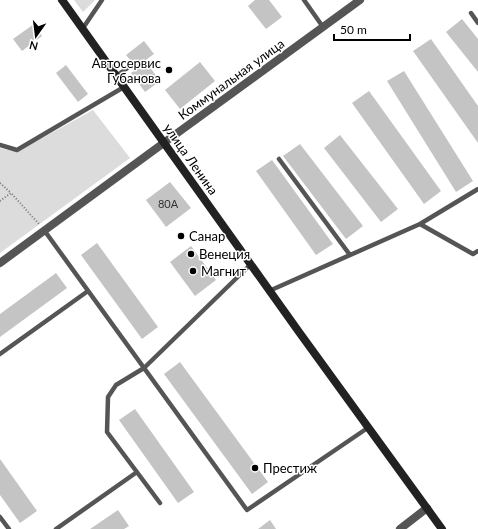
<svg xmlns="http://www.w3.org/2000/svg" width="478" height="529" viewBox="0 0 478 529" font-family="Lato,sans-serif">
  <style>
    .green { fill: #dcdcdc }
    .building { fill: #c4c4c4 }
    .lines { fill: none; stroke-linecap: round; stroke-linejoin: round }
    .path { stroke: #777; stroke-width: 2; stroke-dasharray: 1 2; stroke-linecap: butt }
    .service { stroke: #555; stroke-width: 4.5 }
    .minor { stroke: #555; stroke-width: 8 }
    .tertiary { stroke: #555; stroke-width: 8 }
    .secondary { stroke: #222; stroke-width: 8 }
    .poi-dot { fill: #000; stroke: #fff; stroke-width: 1.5 }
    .labels { text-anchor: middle; stroke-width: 3; stroke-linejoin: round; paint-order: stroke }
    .number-label { font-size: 11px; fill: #313131 }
    .poi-label { font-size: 13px; fill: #000; stroke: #fff; text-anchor: start }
    .street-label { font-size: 13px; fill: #000; stroke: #fff }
  </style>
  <rect width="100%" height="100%" fill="#fff"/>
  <path class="green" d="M74,0h21l-12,12z
    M93,110l37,48 -130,95v-105l17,4z"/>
  <path class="building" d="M255,0h14l13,17 -16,12 -18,-23z
    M462,19l16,20v33l-32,-40z
    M34,24l8,12 -20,15 -9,-12z
    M431,39l47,67v37l-65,-92z
    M144,41l10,13 -18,13 -10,-12z
    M146,62l14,19 -15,11 -14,-19z
    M200,62l15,19 -35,28 -15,-19z
    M66,65l22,29 -10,8 -22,-29z
    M404,71l69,110 -17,11 -69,-111z
    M369,91l72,100 -17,13 -72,-101z
    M340,135l58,74 -17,13 -57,-74z
    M300,144l63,82 -17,13 -63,-83z
    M272,160l61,84 -17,11 -60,-84z
    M170,182l21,26 -25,19 -20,-27z
    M97,243l61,84 -16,12 -61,-84z
    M191,246l25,34 -21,16 -25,-34z
    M56,273l11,15 -67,49v-23z
    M180,362l88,120 -16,12 -88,-120z
    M135,409l59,83 -16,11 -59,-83z
    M0,459l37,52 -17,12 -20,-28z
    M118,510l11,16 -5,3h-34z
    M270,520l6,9h-18z"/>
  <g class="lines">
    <path class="path" d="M0,183l11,10
      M0,201l11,-8 28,31"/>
    <path class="service" d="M304,0l19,27
      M471,13l7,10
      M83,28l19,-28
      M116,76l13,-9
      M0,145l17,5 107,-63
      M279,159l71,96
      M420,224l53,30 5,-3
      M44,230l203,280 122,-83
      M269,291l151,-67 58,-35
      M0,354l88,-63
      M160,503l-53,-71 1,-35 8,-12 28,-17 106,-103
      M0,517l9,12
      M56,529l81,-57"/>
    <path class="minor" d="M165,142l195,-142
      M400,529l27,-21"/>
    <path class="tertiary" d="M0,263l165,-121"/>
    <path class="secondary" d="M62,0l237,332 143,197"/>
  </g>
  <g class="poi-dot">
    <circle cx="169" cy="70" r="4"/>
    <circle cx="181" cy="236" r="4"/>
    <circle cx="191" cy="254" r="4"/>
    <circle cx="193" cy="271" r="4"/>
    <circle cx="255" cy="468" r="4"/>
  </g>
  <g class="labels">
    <g class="number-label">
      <text x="168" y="208">80А</text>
    </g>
    <g class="poi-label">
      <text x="161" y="68" text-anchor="end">Автосервис<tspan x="161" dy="15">Губанова</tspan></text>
      <text x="189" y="241">Санар</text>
      <text x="199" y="259">Венеция</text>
      <text x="201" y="276">Магнит</text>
      <text x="263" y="473">Престиж</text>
    </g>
    <g class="street-label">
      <text transform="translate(231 79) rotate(-36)" y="5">Коммунальная улица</text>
      <text transform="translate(191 159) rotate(55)" y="5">улица Ленина</text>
    </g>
  </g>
  <g transform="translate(36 36) rotate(194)" stroke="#ffffff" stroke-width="3" paint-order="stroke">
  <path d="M0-3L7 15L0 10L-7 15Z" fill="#000000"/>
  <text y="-6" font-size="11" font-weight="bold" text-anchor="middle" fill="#000000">N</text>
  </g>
  <path d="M334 34v6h76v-6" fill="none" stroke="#000000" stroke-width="2"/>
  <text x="340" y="34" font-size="12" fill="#000000" stroke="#ffffff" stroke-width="3" paint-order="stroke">50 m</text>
</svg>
